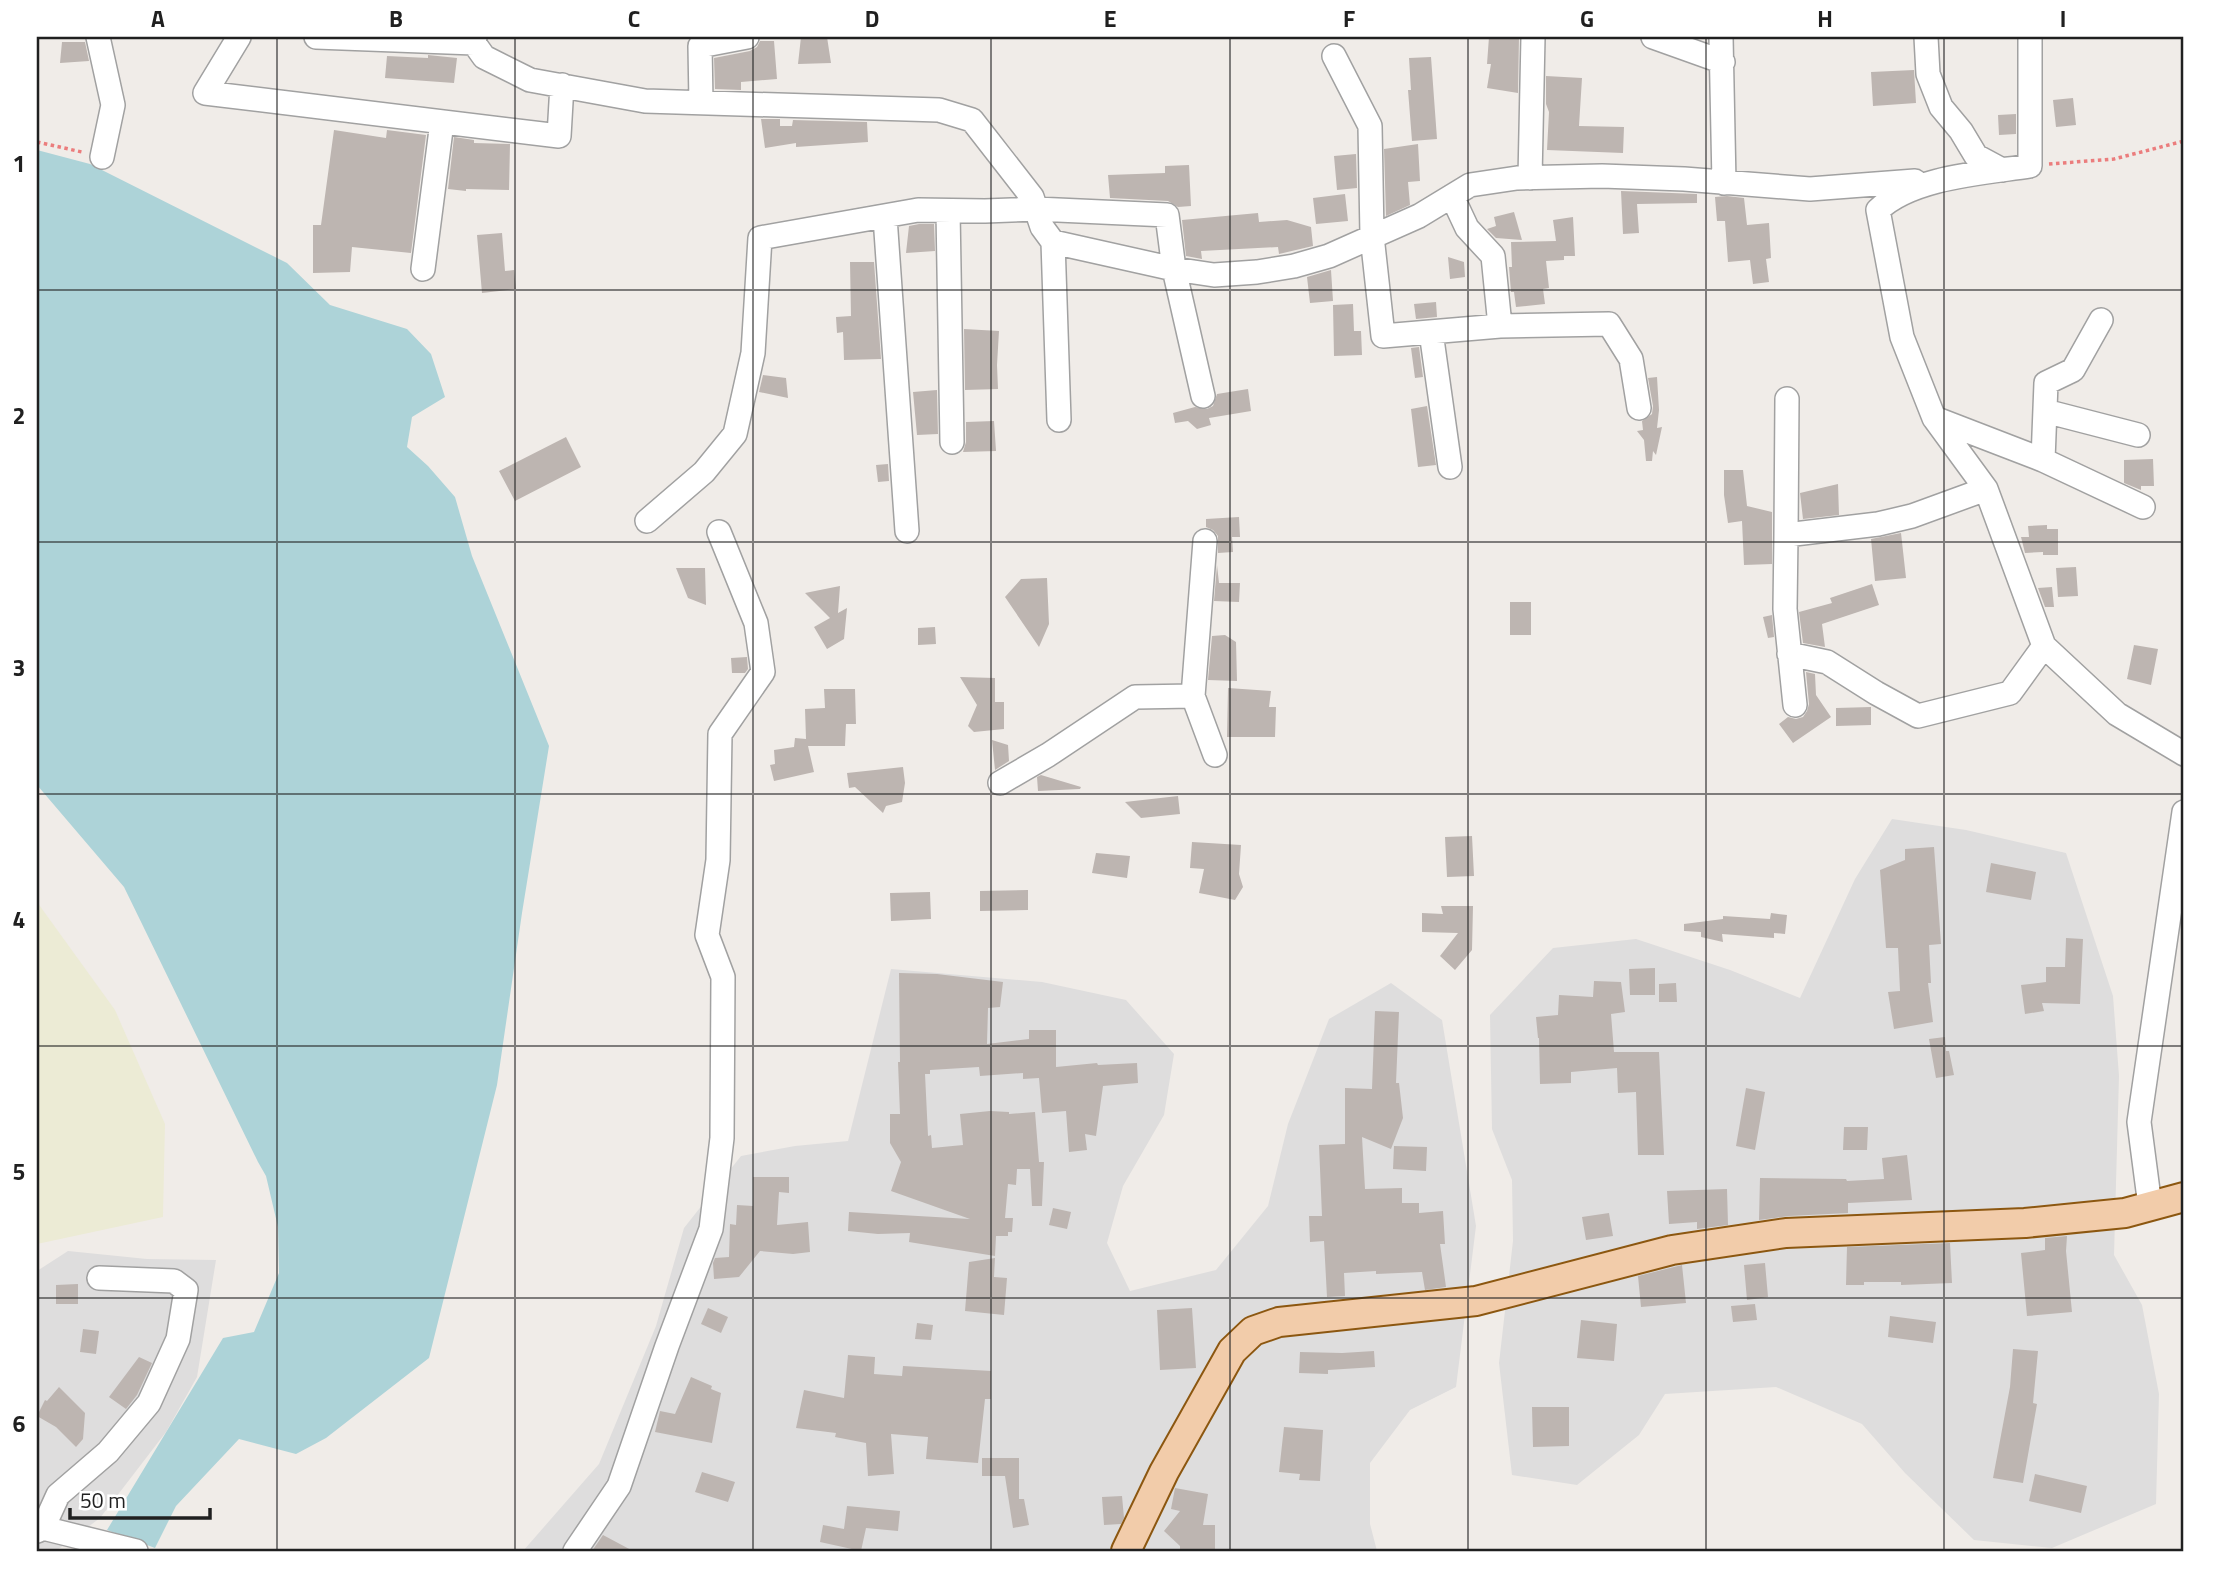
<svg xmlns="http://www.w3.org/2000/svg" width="2221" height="1588" viewBox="0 0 2221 1588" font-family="'Titillium Web',sans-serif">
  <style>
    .residential { fill: #dedddd }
    .farmland { fill: #ecebd5 }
    .water { fill: #add3d8 }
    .building { fill: #bdb5b1 }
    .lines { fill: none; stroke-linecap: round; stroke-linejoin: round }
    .minor-casing { stroke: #a1a1a1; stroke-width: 26 }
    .major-casing { stroke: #8c5710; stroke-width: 32 }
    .path { stroke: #eb7d7d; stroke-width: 3.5; stroke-dasharray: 3.5 3.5; stroke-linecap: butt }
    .minor { stroke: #fff; stroke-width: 23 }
    .major { stroke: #f2ccaa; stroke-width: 28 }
    .grid { fill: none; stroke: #202020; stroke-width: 2; stroke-opacity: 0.55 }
    .neatline { fill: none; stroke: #202020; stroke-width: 2.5 }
    .grid-label { font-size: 23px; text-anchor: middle; font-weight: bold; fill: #202020 }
  </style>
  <rect width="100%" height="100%" fill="#f0ece8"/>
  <path class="residential" d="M1892,819l74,11 100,23 47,143 6,80 -5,179 28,50 17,89 -3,110 -104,44 -78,-8 -69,-67 -43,-49 -86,-37 -111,7 -26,41 -62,50 -65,-10 -13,-112 14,-122 -1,-61 -20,-51 -2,-114 63,-67 83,-9 94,31 70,28 55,-119z
    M891,969l151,13 84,18 48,54 -10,61 -41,71 -16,57 23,48 86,-21 52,-64 20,-82 41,-105 62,-36 51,37 34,206 -20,161 -46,23 -40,53v61l7,27h-854l76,-87 57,-138 28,-98 57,-72 54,-10 53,-5z
    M68,1251l79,8 69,1 -19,117 -31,55 -66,86 -44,33h-19v-280z"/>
  <path class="farmland" d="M37,902l78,108 50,114 -2,93 -126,27z"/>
  <path class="water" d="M37,150l53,14 197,99 43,42 77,24 24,25 14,43 -33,20 -5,30 21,19 27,31 17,59 77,190 -27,167 -25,172 -68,273 -103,80 -30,16 -57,-15 -63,67 -21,42 -48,-18 116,-192 31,-6 25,-59 -1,-46 -12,-51 -8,-14 -134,-275 -87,-102z"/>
  <path class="building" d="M801,37h26l4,26 -33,1z
    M1489,37h30l-1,56 -31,-5 4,-24h-4z
    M760,41h14l3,38 -36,3v8l-26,-1 -1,-31 36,-7 7,-4z
    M62,42h23l4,19 -29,2z
    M428,55l29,3 -3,25 -69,-5 2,-22 41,2z
    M1431,57l6,82 -25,2 -4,-51h3l-2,-32z
    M1914,70l2,33 -43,3 -2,-34z
    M1546,76l36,2 -3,48 45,1 -1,26 -76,-3 2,-38 -3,-8z
    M2073,98l3,27 -20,2 -3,-27z
    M2016,114v20l-17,1 -1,-20z
    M761,119h19v7h12l1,-6 74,2 1,20 -72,5v-4l-31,5z
    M334,130l52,8 1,-8 39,5 -15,118 -59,-6 -2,25 -37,1v-48h8z
    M454,137l20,3v3l36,1 -1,46 -43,-1v2l-18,-2z
    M1418,144l2,37 -12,1 2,23 -24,11 -2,-67z
    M1356,154l1,34 -20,2 -3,-34z
    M1189,165l2,41 -13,1 -10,-6 -58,-3 -2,-23 57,-2v-7z
    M1621,191l76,3v9l-60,1 2,29 -16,1z
    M1345,194l3,27 -32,3 -3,-26z
    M1727,196l17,2 3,27 22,-2 2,35 -5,1 3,23 -16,2 -3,-24 -22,2 -3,-41h-8l-2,-24z
    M1514,212l8,28 -26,-2 -9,-9 9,-3 -2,-9z
    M1258,213l1,9 28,-2 24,7 2,19 -34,8 -1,-7 -77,4 1,8 -16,-3 -4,-36z
    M1573,217l2,39h-11v4l-18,1 3,27 -6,1 2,15 -29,3 -2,-15h-3l-2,-25h3l-1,-25 45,-1 -3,-21z
    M919,224h15l1,27 -29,2 3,-27z
    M502,233l3,38 9,-1 2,19 -34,4 -5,-58z
    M1448,257l16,5 1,15 -15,2z
    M850,262h24l7,97 -37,1 -1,-28 -6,1 -1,-16 15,-1z
    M1331,270l2,31 -23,2 -3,-26z
    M1436,302l1,15 -21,2 -2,-15z
    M1353,304l1,27h7l1,24 -28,1 -1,-51z
    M964,329l35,2 -2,34 1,24 -33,1z
    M1419,347l4,30 -8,1 -4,-30z
    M763,375l23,3 2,20 -29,-6z
    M1657,377l2,33 -2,18 5,-1 -6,28 -3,-4 -1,10h-6l-2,-21 -7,-9 6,-1 -1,-9 10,-7 1,-8 -5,-28z
    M1248,389l3,22 -42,7 2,7 -14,4 -9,-8 -13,2 -2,-10 22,-6 12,2 6,-3 4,-12z
    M937,390l1,44 -21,1 -4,-43z
    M1427,406l9,59 -18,2 -7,-58z
    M994,421l2,30 -33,1 3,-10v-20z
    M566,437l15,30 -66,34 -16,-30z
    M2153,459l1,27h-13v4l-17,-7v-23z
    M888,464l1,17 -11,1 -2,-17z
    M1724,470h19l4,36 25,6v52l-28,1 -2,-44 -14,2 -4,-28z
    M1838,484l1,31 -36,4 -3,-26z
    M1239,517l1,20h-8l1,15 -15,1v-17l-5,-6 -7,-3v-8z
    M2047,525v4h11v26h-15v-3l-18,1 -4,-16h8l-1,-11z
    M1901,533l5,45 -31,3 -4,-42z
    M1217,565l2,18h21l-1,19 -25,-1z
    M2076,567l2,29 -20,1 -2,-29z
    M676,568h29l1,37 -18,-7z
    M1047,578l2,46 -10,23 -34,-50 16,-18z
    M1872,584l7,21 -57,19 3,23 -22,-4 -4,-31 33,-9 -2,-5z
    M840,586l-2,27 9,-5 -3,31 -17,10 -13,-22 16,-9 -25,-25z
    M2052,587l2,20h-9l-7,-19z
    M1510,602h21v33h-21z
    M1772,615l2,22 -6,1 -5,-21z
    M935,627l1,17 -18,1v-17z
    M1225,635l11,7 1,39 -29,-1 4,-44z
    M2134,645l24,4 -7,36 -24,-6z
    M747,657l1,12 -3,4h-13l-1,-15z
    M1806,672l9,2 1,21 15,22 -38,26 -14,-19 9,-7 8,2 7,-2 4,-6 2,-7z
    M960,677l35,1v24h9v27l-30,3 -6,-6 9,-21z
    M1228,688l43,3 -2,16h7l-1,30h-48z
    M824,689h31l1,35h-10l-1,22h-37l6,26 -40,9 -4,-16 5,-1 -1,-14 20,-3 1,-9 11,1 -1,-30 20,-1z
    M1871,707v18l-35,1v-18z
    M992,740l16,5 1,16 -14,9z
    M903,767l2,16 -3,19 -16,4 -3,7 -28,-26 -6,1 -2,-15z
    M1041,775l40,12 -1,2 -42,2 -1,-14z
    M1178,796l2,18 -39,4 -16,-16z
    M1472,836l2,40 -27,1 -2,-40z
    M1192,842l49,3 -2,29 4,13 -8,13 -36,-7 5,-24 -14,-1z
    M1934,847l7,97 -12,1 2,38h-3l5,39 -39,7 -6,-37 12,-1 -2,-43h-12l-6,-78 25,-10v-11z
    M1096,853l34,3 -3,22 -35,-5z
    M1991,863l45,9 -5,28 -45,-8z
    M1028,890v20l-48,1v-20z
    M930,892l1,27 -40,2 -1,-28z
    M1441,906h32l-1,44 -17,20 -15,-14 18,-23 -36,-1v-19l21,1z
    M1771,913l16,2 -2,19 -11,-1v5l-52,-4 1,8 -22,-5v-5l-17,-1v-7l39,-5v-3l47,3z
    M2066,938l17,1 -3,65 -38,-1 2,8 -19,3 -4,-29 25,-3v-15h19z
    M1655,968v27h-25l-1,-26z
    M899,973l38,1 66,8 -3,25 -12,1 -1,36 42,-5v-9h27v37l41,-4 1,2 39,-2 1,20 -35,3 -7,50 -11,-2 2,16 -18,2 -3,-41 -24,2 -3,-35 -16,1v-6l-43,3 -1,-9 -49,3v4h-5l3,62 3,-1 1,13 31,-3 -3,-31 30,-3 19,1v2l26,-2 4,50h5l-2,44h-10l-2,-37h-13l-1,16 -8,-1 -3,34h8l-1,14h-4v4h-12l-1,20 -86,-14 1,-9 -32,1 -30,-3 1,-19 121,7 -79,-28 10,-29 -11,-19v-29h10l-2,-52h2z
    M1594,981l27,1 4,30 -14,2 3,38h45l5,103h-26l-2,-63 -18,1 -1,-25 -46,4v11l-31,1 -1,-46h-1l-2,-21 22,-2 1,-20 34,2z
    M1676,983l1,19h-18v-18z
    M1375,1011l24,1 -3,71h3l4,35 -12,31 -29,-12 3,52 37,-1v15h17v10l24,-2 2,33h-5l6,43 -21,3 -3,-18 -46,2v-3l-32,2 1,23 -18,1 -3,-56 -14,1 -1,-26h13l-3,-71 26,-1v-56l27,1z
    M1945,1037l1,14h3l5,24 -18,3 -7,-39z
    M1746,1088l19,4 -10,58 -19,-4z
    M1844,1127h24l-1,23h-24z
    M1394,1146l33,1 -1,24 -33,-2z
    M1907,1155l5,45 -64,3v10l-59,3 -30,4 1,-42 86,1 1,2 37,-2 -2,-21z
    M753,1177h36v16l-10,-1 -2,33 31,-3 2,30 -17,2 -33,-3 -21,26 -25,2 -1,-16 2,-5 14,-1 1,-33 6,1 1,-20 16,1z
    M1727,1189l1,36 -31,4v-7l-28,2 -2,-33z
    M1053,1208l18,4 -4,17 -18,-4z
    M1609,1213l4,23 -27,4 -4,-23z
    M2067,1236l-1,15 6,61 -45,4 -6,-63 24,-3v-12z
    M1950,1243l2,40 -51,2v-3h-37v3h-18l1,-38z
    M995,1258l-1,19 13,1 -3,37 -39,-4 4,-49z
    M1765,1263l3,34 -21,3 -3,-35z
    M1682,1265l4,38 -45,4 -3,-31z
    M78,1284v20h-22v-19z
    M1755,1304l2,16 -24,2 -2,-16z
    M708,1308l20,9 -7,16 -20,-9z
    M1192,1308l4,60 -36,2 -3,-60z
    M1890,1316l46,6 -3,21 -45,-6z
    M1581,1320l36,4 -3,37 -37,-3z
    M917,1323l16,2 -2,15 -16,-1z
    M83,1329l16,2 -3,23 -16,-2z
    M2013,1349l25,2 -5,52 4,1 -14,79 -30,-5 17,-91z
    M1374,1351l1,16 -47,3v4l-29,-1 1,-21 42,1z
    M848,1355l27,2 -1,17 28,2 1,-10 88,5v28h-6l-7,64 -52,-4 2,-22 -37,-3 3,40 -26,2 -2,-33 -31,-6 1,-4 -40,-5 8,-38 40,8z
    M139,1357l13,6 -15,32 -11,14 -17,-12z
    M691,1377l21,9 -1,3 10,4 -9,50 -57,-11 5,-21 15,3z
    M59,1387l26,26 -2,26 -7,8 -20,-20 -19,-11 8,-16 2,1z
    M1532,1407h37v39l-36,1z
    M1284,1427l39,3 -3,51 -21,-1 1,-6 -21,-2z
    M982,1458h37v41h5l5,26 -16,3 -8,-52h-23z
    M702,1472l33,10 -7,20 -33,-10z
    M2035,1474l52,12 -6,27 -52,-12z
    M1175,1488l33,6 -5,31h12v26h-35v-5l-16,-15 16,-20 -9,-2z
    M1122,1496l2,22 -3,6 -17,1 -2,-28z
    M847,1506l53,5 -2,20 -32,-3 -5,23 -41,-9 3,-17 21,4z
    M603,1535l30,16h-41z"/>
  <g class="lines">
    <defs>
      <path id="minor" d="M98,37l15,68 -11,52
        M239,37l-34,56 354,43 3,-51
        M316,37l158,6
        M475,37l-1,6 10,14 46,23 115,21 294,9 33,10 60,77 10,30 11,15 6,178
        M1653,37l70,25
        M1721,37l3,146
        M1926,37l2,37 13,33 20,24 15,25 26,14
        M2030,37v129c-46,7 -118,11 -152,44l24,127 32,81 52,71 58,157 73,68 67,40
        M1334,56l36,70 2,110 11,100 117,-10
        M701,102l-1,-56 47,-9
        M1530,178l3,-141
        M1452,196l15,32 26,28 7,70 109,-2 22,35 8,49
        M948,211l4,231
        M885,217l22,314
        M1053,242l121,27 40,6 43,-3 37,-6 35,-10 90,-40 51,-31 47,-7 85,-2 82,3 126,10 105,-8
        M423,269l19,-147
        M1431,332l19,135
        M1787,399l-1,136 92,-11 34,-8 74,-27
        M2045,411l93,24
        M1934,418l109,42 3,-77 27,-13 28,-50
        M2043,460l100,47
        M647,521l57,-49 31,-38 18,-81 7,-115 158,-28 67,1 51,-2 131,6 7,54 29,127
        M1786,535l-1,74 10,96
        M1205,541l-12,155 22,59
        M1789,654l38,8 49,31 42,23 92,-23 34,-47
        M1000,783l48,-28 87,-58 58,-1
        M2150,1206l-11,-84 45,-310
        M43,1528l93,23
        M37,1531l6,-3 15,-33 50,-43 41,-49 29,-64 8,-49 -12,-9 -75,-3
        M575,1551l44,-65 48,-140 44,-117 11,-91 1,-161 -16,-42 11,-75 2,-126 43,-62 -7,-49 -37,-91"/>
      <path id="major" d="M1126,1551l38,-79 68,-121 21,-20 26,-9 197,-21 196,-51 114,-17 239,-10 100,-10 59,-16"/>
    </defs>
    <use href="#minor" class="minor-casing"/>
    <use href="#major" class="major-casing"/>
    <path class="path" d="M37,142l45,10
      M2049,164l65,-5 70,-18"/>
    <use href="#minor" class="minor"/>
    <use href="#major" class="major"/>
  </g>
  <path class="grid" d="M277,37v1514M515,37v1514M753,37v1514M991,37v1514M1230,37v1514M1468,37v1514M1706,37v1514M1944,37v1514M37,290h2147M37,542h2147M37,794h2147M37,1046h2147M37,1298h2147"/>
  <rect width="2221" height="1588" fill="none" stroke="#ffffff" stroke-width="77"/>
  <path d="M70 1508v10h140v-10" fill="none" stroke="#202020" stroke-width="3.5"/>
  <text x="80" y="1508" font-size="21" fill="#202020" stroke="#ffffff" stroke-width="5" paint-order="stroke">50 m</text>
  <rect x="38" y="38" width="2144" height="1512" class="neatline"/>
  <g class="grid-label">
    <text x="158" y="27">A</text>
    <text x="396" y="27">B</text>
    <text x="634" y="27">C</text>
    <text x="872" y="27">D</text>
    <text x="1110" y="27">E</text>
    <text x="1349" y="27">F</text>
    <text x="1587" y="27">G</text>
    <text x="1825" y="27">H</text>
    <text x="2063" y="27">I</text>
    <text x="19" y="172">1</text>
    <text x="19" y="424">2</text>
    <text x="19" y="676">3</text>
    <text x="19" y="928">4</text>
    <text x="19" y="1180">5</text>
    <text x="19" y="1432">6</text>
  </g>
</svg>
